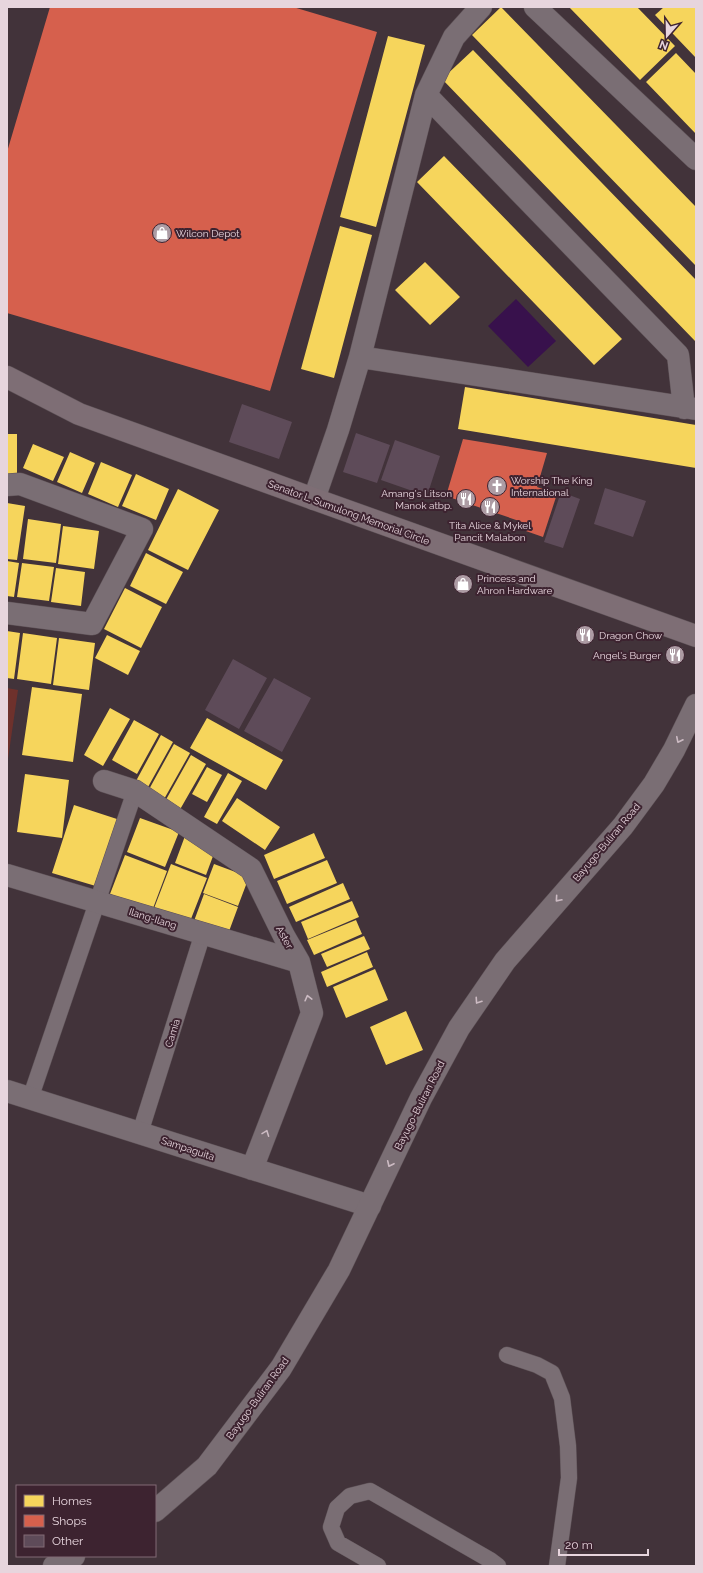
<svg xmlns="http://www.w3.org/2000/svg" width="703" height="1573" viewBox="0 0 703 1573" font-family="Raleway,sans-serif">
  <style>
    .green { fill: #6e312c }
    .water { fill: #38114c }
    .homes { fill: #f6d55c }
    .shops { fill: #d6604d }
    .building { fill: #5e4b59 }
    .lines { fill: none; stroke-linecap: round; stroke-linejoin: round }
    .service-casing { stroke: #5d5156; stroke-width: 17 }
    .minor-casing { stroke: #5d5156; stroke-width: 23 }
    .tertiary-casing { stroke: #5d5156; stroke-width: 23 }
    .primary-casing { stroke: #5d5156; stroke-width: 23 }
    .service { stroke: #7a6e74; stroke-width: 16 }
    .minor { stroke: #7a6e74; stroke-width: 22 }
    .tertiary { stroke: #7a6e74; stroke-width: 22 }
    .primary { stroke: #7e6e75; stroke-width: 22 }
    .oneway { stroke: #ccbbc3 }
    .labels { text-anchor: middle; stroke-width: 4; stroke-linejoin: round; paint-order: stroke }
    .poi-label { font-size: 10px; fill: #e7d5dd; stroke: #3d2330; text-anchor: start }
    .street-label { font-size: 10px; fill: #e7d5dd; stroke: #3d2330 }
  </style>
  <rect width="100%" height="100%" fill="#42333a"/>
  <path class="green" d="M7,688l11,2 -11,76z"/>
  <path class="water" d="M516,299l40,42 -28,26 -40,-41z"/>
  <path class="homes" d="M501,7l195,200v59l-224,-231z
    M569,7h68l38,39 -35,34z
    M664,7h32v51l-41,-43z
    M388,36l37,9 -49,182 -36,-10z
    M473,50l223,230v62l-254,-263z
    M676,53l20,21v60l-50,-52z
    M444,156l178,183 -28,26 -177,-183z
    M340,226l32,9 -38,143 -33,-9z
    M425,262l35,35 -30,28 -35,-35z
    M465,387l231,38v43l-238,-39z
    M7,434h10v41h-10z
    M33,444l31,13 -11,24 -30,-13z
    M70,452l25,11 -13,30 -25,-11z
    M101,462l31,13 -14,32 -30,-13z
    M136,474l33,15 -13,31 -34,-14z
    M178,489l41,21 -31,60 -40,-20z
    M7,503l18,3 -8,54 -10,-1z
    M28,519l33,5 -5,39 -33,-4z
    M63,526l36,5 -5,38 -36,-5z
    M146,553l37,19 -17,32 -36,-18z
    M7,561l12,2 -5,34 -7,-1z
    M22,563l32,4 -5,34 -32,-4z
    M56,568l29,4 -4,34 -30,-4z
    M125,588l37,19 -21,41 -37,-19z
    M7,631l13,2 -6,46 -7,-1z
    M23,633l34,5 -6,46 -34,-5z
    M107,635l33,16 -12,24 -33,-17z
    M59,638l36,5 -6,47 -36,-5z
    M32,687l50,7 -9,68 -51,-7z
    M110,708l20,11 -27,47 -19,-11z
    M207,718l76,42 -17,30 -76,-42z
    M134,720l25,14 -22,40 -25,-14z
    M161,735l12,7 -25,45 -12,-6z
    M174,744l16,9 -27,48 -16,-8z
    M191,755l15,9 -28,49 -15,-8z
    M207,767l15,8 -15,27 -15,-8z
    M228,773l14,8 -25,43 -13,-7z
    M25,774l44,6 -7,58 -45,-6z
    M237,798l43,29 -15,23 -43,-29z
    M74,805l46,15 -21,67 -47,-14z
    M140,818l39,14 -14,35 -38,-15z
    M314,833l11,25 -51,21 -10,-24z
    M185,836l31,12 -10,27 -31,-12z
    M125,855l42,16 -15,40 -42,-17z
    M327,860l10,23 -50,21 -10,-23z
    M171,864l36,14 -18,46 -36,-13z
    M214,864l35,13 -11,29 -35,-13z
    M343,883l7,16 -54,23 -7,-15z
    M204,894l34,13 -10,27 -34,-13z
    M352,901l7,16 -51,22 -7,-17z
    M356,920l6,14 -48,21 -7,-15z
    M364,936l6,13 -43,18 -6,-13z
    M367,952l6,15 -46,20 -6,-15z
    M375,969l13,31 -42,18 -13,-31z
    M406,1011l17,39 -37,15 -16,-38z"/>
  <path class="shops" d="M50,7h243l84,25 -107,359 -263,-78v-161z
    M463,439l84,14 -10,34 20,7 -14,43 -20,-7 2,-7 -79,-27z"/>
  <path class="building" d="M242,404l50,18 -13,37 -50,-17z
    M356,433l34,12 -13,38 -34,-11z
    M395,440l45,16 -13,40 -46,-16z
    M605,488l41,13 -13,36 -39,-13z
    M561,492l19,7 -17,49 -19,-6z
    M233,659l34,19 -28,51 -34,-19z
    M274,678l37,20 -29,54 -38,-21z"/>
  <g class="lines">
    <defs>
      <path id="service" d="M30,1099l105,-308
        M140,1133l63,-200
        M507,1355l30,10 15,8 10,25 6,48 1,32 -12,88
        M378,1566l-40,-23 -7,-16 6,-19 13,-12 20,-5 120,69 8,6"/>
      <path id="minor" d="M535,7l161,152
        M426,95l252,260 6,53
        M360,357l336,52
        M7,485l13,-1 122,45 -50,95 -85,-11
        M314,499l24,-69 22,-73 66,-262 28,-58 27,-30
        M104,781l31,10 116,78 33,67 15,26 13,51 -60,156
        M7,875l292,87
        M7,1091l363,115"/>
      <path id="tertiary" d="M155,1511l52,-45 74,-98 58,-98 82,-172 38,-70 46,-67 118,-135 31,-42 20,-34 22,-45
        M54,1566l20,-10"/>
      <path id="primary" d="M7,377l72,37 235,85 382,137"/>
    </defs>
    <use href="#service" class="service-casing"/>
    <use href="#minor" class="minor-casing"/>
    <use href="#tertiary" class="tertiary-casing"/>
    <use href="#primary" class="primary-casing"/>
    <use href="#service" class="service"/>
    <use href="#minor" class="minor"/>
    <use href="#tertiary" class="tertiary"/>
    <use href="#primary" class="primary"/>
  </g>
  <defs><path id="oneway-chevron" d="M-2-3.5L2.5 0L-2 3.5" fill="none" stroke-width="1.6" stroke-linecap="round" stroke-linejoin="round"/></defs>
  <g class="oneway">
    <use href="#oneway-chevron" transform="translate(679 740) rotate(116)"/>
    <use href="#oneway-chevron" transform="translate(558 899) rotate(131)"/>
    <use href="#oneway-chevron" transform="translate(308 998) rotate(-104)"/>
    <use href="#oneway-chevron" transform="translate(478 1001) rotate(124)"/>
    <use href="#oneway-chevron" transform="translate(266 1133) rotate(-69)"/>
    <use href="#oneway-chevron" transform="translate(390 1164) rotate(115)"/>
  </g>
  <defs>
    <symbol id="shop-disc" viewBox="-11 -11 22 22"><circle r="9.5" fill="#ad9ca4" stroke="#3d2330"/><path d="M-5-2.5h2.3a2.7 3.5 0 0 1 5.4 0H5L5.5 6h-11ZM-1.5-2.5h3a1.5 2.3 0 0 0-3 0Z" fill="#fff"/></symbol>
    <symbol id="church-disc" viewBox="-11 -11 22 22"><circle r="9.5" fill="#ad9ca4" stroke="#3d2330"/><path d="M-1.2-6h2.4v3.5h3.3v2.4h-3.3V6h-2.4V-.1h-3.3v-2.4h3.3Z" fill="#fff"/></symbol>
    <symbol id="restaurant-disc" viewBox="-11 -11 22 22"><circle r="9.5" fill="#ad9ca4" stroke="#3d2330"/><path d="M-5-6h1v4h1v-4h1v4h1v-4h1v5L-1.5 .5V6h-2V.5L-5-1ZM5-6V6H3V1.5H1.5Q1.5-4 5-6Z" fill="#fff"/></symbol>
  </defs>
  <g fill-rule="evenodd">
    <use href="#shop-disc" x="151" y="222" width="22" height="22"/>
    <use href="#church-disc" x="486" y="475" width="22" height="22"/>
    <use href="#restaurant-disc" x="455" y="488" width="22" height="22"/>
    <use href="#restaurant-disc" x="479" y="496" width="22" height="22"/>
    <use href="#shop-disc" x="452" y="573" width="22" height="22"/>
    <use href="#restaurant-disc" x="574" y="624" width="22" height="22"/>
    <use href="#restaurant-disc" x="664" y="644" width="22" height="22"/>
  </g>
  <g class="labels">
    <g class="poi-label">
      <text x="176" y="237">Wilcon Depot</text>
      <text x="511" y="484">Worship The King<tspan x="511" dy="12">International</tspan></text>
      <text x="452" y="497" text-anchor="end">Amang's Litson<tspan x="452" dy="12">Manok atbp.</tspan></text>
      <text x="490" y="529" text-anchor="middle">Tita Alice &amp; Mykel<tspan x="490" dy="12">Pancit Malabon</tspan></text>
      <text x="477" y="582">Princess and<tspan x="477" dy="12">Ahron Hardware</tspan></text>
      <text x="599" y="639">Dragon Chow</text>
      <text x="661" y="659" text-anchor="end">Angel's Burger</text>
    </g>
    <g class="street-label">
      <text transform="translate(349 512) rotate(20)" y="4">Senator L. Sumulong Memorial Circle</text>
      <text transform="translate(606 842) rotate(-50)" y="4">Bayugo-Buliran Road</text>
      <text transform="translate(153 918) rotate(17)" y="4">Ilang-Ilang</text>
      <text transform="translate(285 937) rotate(61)" y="4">Aster</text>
      <text transform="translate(172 1033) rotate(-73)" y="4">Camia</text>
      <text transform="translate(419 1105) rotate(-63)" y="4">Bayugo-Buliran Road</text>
      <text transform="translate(188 1148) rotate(18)" y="4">Sampaguita</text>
      <text transform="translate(257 1398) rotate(-54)" y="4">Bayugo-Buliran Road</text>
    </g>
  </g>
  <rect width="703" height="1573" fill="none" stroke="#e7d5dd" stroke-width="16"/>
  <rect x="16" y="1485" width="140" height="72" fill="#3d2330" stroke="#816a75"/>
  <rect x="24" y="1495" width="20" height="12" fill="#f6d55c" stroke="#816a75"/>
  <text x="52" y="1505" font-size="12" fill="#e7d5dd">Homes</text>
  <rect x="24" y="1515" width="20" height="12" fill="#d6604d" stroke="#816a75"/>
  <text x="52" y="1525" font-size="12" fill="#e7d5dd">Shops</text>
  <rect x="24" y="1535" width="20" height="12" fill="#5e4b59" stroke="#816a75"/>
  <text x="52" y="1545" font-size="12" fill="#e7d5dd">Other</text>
  <g transform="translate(667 36) rotate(200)" stroke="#3d2330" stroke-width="3" paint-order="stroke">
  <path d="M0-3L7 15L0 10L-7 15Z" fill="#e7d5dd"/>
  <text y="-6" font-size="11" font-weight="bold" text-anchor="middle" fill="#e7d5dd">N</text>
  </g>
  <path d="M559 1549v6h89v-6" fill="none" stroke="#e7d5dd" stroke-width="2"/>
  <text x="565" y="1549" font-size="12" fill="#e7d5dd" stroke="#3d2330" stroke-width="3" paint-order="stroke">20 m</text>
</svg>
